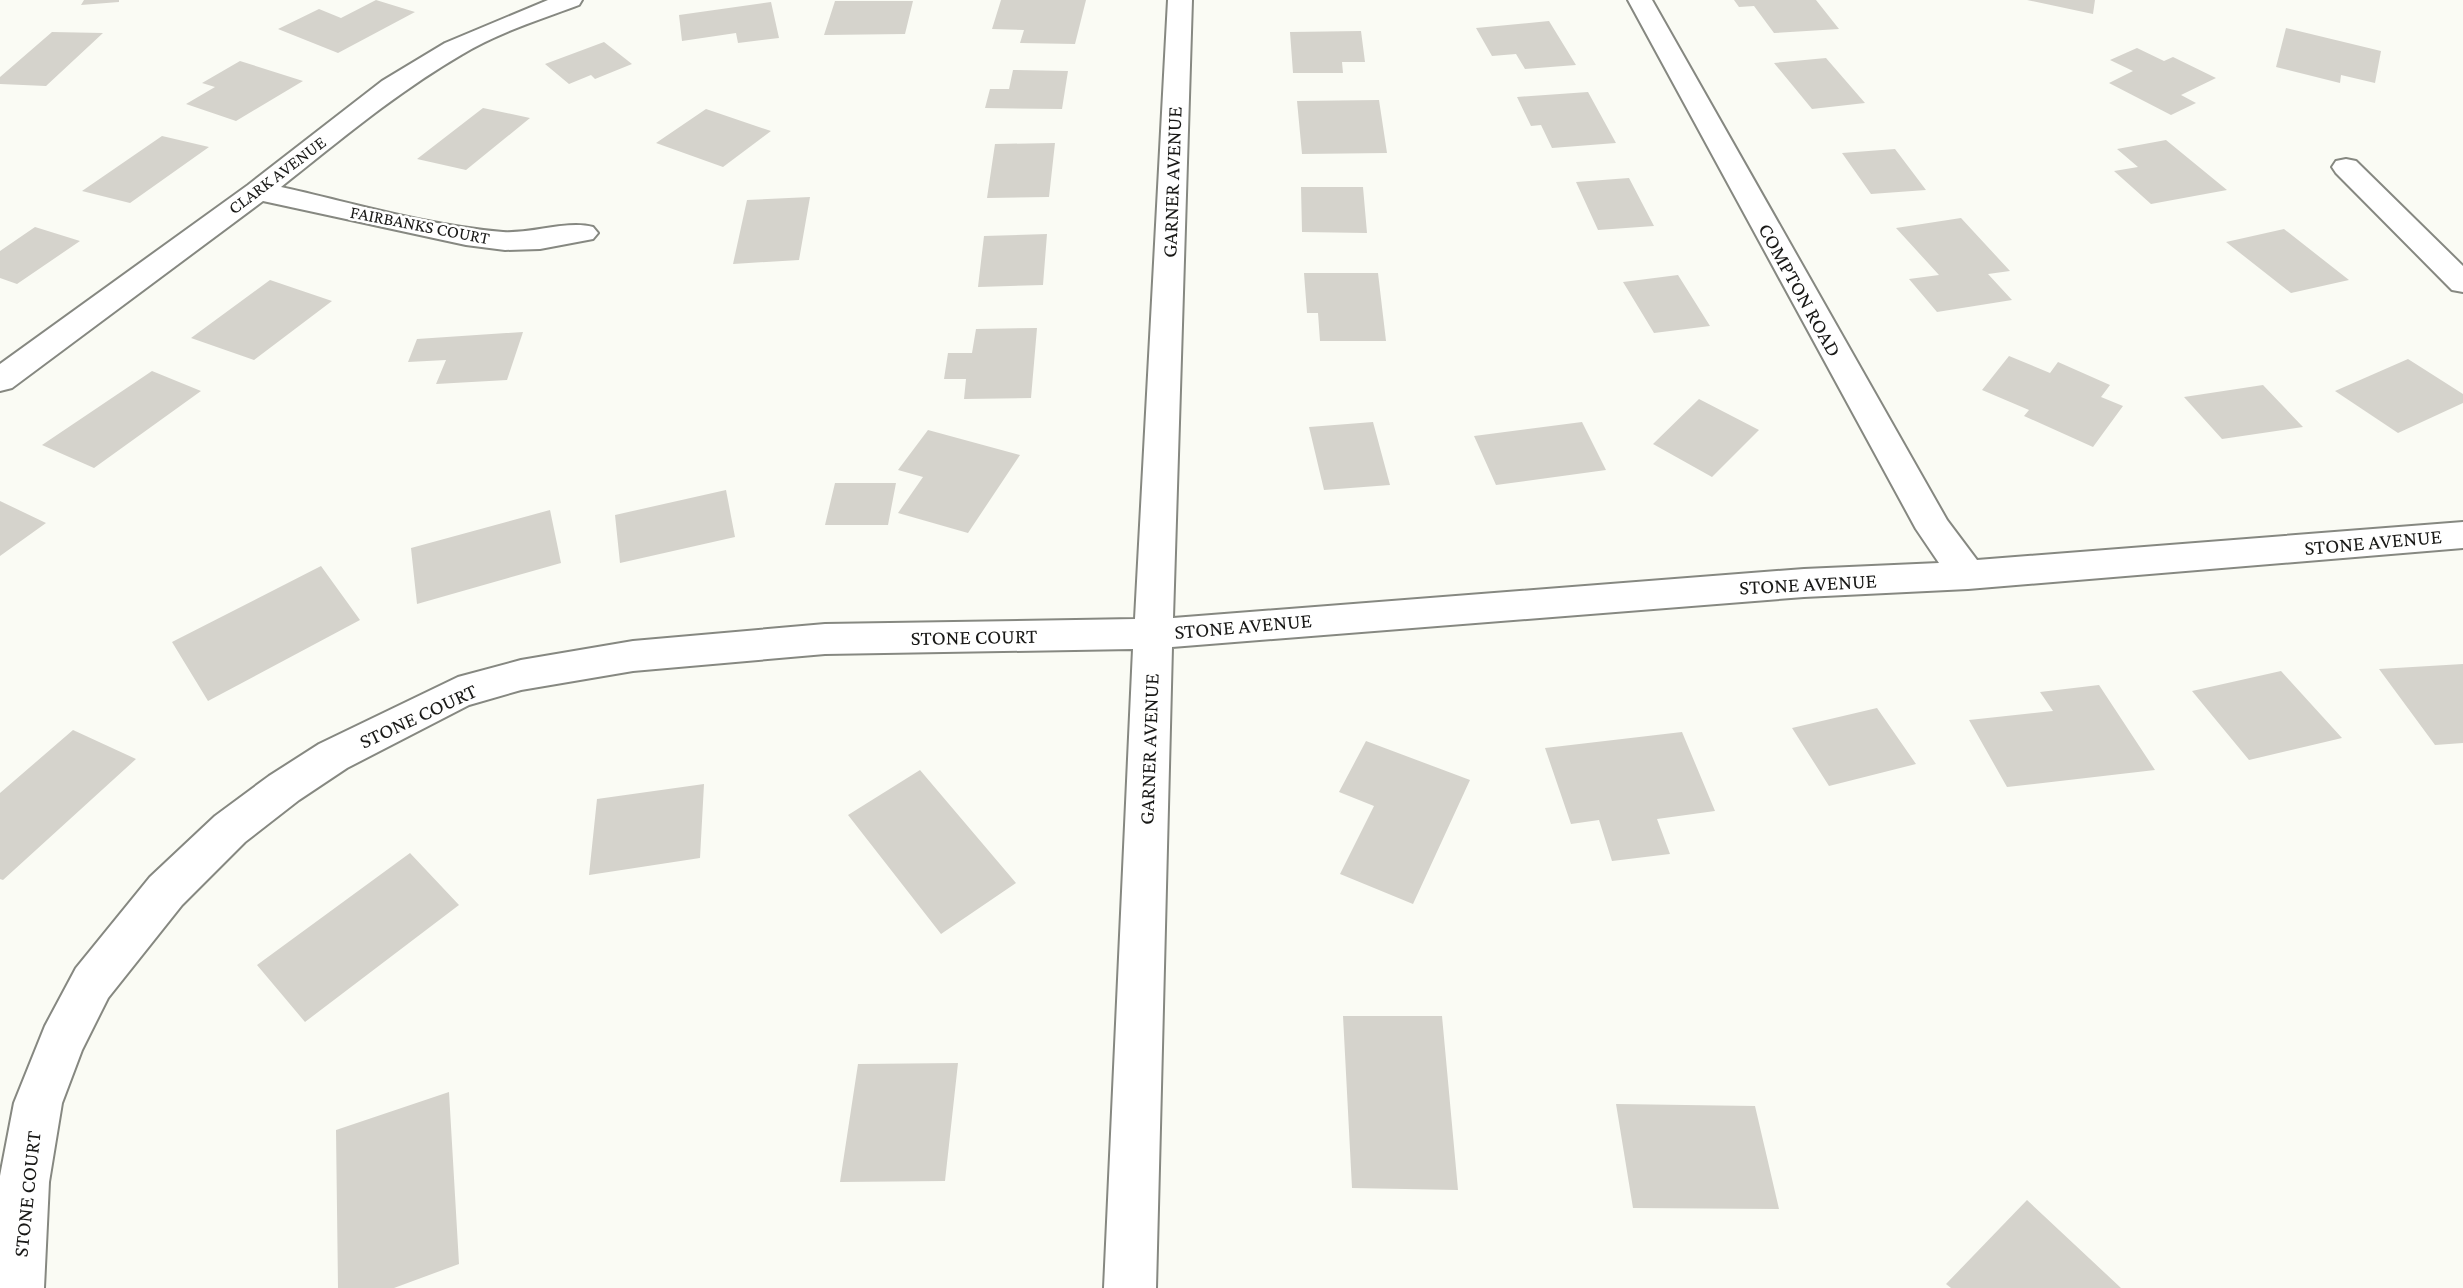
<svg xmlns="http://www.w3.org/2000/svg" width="2463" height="1288" viewBox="0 0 2463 1288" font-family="'Crimson Pro',serif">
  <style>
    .building { fill: #d5d3cc }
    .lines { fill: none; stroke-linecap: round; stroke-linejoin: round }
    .minor-casing { stroke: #868881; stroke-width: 4 }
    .minor { fill: #fff; fill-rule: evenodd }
    .labels { text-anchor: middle; stroke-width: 5; stroke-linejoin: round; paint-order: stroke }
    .far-street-label { font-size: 18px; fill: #191917; stroke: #fff }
    .street-label { font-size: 21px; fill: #191917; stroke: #fff }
  </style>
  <rect width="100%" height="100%" fill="#fafbf4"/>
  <path class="building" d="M84,0h35v2l-38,3z
    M376,0l39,12 -77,41 -60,-24 41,-20 22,9z
    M1001,0h85l-11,44 -55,-1 4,-13 -32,-1z
    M1734,0h82l23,29 -65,4 -20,-27 -15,1z
    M2027,0h68l-2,14z
    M835,1h78l-8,33 -81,1z
    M771,2l8,36 -41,5 -2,-10 -54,8 -3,-26z
    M1549,21l27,44 -51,4 -9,-15 -24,2 -16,-28z
    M2286,28l95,23 -6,32 -34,-8 -1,8 -64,-16z
    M1361,31l4,31h-23l1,11h-50l-3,-41z
    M52,32l51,1 -57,53 -46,-2v-7z
    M604,42l28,22 -37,15 -4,-4 -22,9 -24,-20z
    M2137,48l27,13 9,-4 43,21 -35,17 15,8 -25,12 -62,-32 24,-12 -23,-11z
    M1826,58l39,45 -53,6 -38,-46z
    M240,61l63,20 -67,40 -50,-17 29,-17 -13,-4z
    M1013,70l55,1 -6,38 -77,-1 5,-19h19z
    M1588,92l28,51 -64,5 -11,-23 -10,1 -14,-29z
    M1379,100l8,53 -85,1 -5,-53z
    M483,108l47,10 -64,52 -49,-11z
    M706,109l65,22 -48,36 -67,-24z
    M162,136l47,11 -79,56 -48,-12z
    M2166,140l61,50 -76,14 -37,-33 24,-4 -21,-18z
    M1055,143l-6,54 -62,1 8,-54z
    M1895,149l31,41 -55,4 -29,-41z
    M1629,178l25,48 -56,4 -22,-48z
    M1301,187h62l4,46 -65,-1z
    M810,197l-11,63 -66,4 14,-64z
    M1961,218l49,53 -22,3 24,26 -75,12 -28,-33 30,-4 -43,-47z
    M35,227l45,14 -63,43 -17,-6v-27z
    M2284,229l65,51 -58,13 -65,-51z
    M1047,234l-4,51 -65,2 6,-51z
    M1304,273h74l8,68h-66l-2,-28h-11z
    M1678,275l32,51 -56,7 -31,-51z
    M270,280l62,21 -78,59 -63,-22z
    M1037,328l-6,70 -67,1 2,-20h-22l4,-26h24l4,-24z
    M523,332l-16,48 -71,4 10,-24 -38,2 9,-23z
    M2009,356l41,17 8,-11 52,23 -9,12 22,9 -30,41 -69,-31 5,-6 -47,-20z
    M2408,359l55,35v9l-65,30 -63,-42z
    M152,371l49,20 -107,77 -52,-23z
    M2263,385l40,42 -81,12 -38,-42z
    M1699,399l60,31 -47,47 -59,-33z
    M1373,422l17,63 -66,5 -15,-63z
    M1582,422l24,48 -110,15 -22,-49z
    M928,430l92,25 -52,78 -70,-20 25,-36 -25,-7z
    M835,483h61l-8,42h-63z
    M726,490l9,47 -115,26 -5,-48z
    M0,501l46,22 -46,33z
    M550,510l11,53 -144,41 -6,-56z
    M321,566l39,54 -152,81 -36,-59z
    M2463,664v79l-28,2 -56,-76z
    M2281,671l61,67 -93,22 -57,-69z
    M2099,685l56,85 -148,17 -38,-67 84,-9 -13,-19z
    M1877,708l39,56 -87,22 -37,-58z
    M73,730l63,29 -133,121 -3,-1v-86z
    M1682,732l33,79 -58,8 13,35 -58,7 -13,-41 -28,4 -26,-76z
    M1366,741l104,39 -57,124 -73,-30 34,-68 -35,-14z
    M920,770l96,113 -75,51 -93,-119z
    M704,784l-4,74 -111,17 8,-76z
    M410,853l49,52 -154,117 -48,-57z
    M1343,1016h99l16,174 -106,-2z
    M958,1063l-13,118 -105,1 18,-118z
    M449,1092l10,172 -65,24h-56l-2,-158z
    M1616,1104l139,2 24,103 -146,-1z
    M2027,1200l94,88h-170l-5,-4z"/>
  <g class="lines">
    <defs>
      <path id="minor" d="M548,0h34l-3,5c-40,15 -82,28 -118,50 -65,38 -122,86 -180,132 72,16 148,39 222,45 29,2 64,-12 90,-5l5,6 -5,6 -53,10 -35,1 -39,-5 -203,-44 -251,187 -12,3v-27l248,-179 134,-104 63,-38z
        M1168,0h24l-19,618 631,-49 135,-6 -23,-34 -288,-529h24l295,520 30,40 486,-38v26l-495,41 -164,8 -632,50 -16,641h-52l29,-639 -308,5 -192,17 -112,19 -52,15 -122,63 -48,32 -54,42 -63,63 -74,93 -26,52 -20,53 -13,79 -5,106h-44v-112l14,-73 31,-77 31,-58 74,-91 65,-61 54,-40 50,-32 139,-67 63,-17 112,-19 192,-17 310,-5z
        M2346,159l10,2 107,105v26l-11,-2 -116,-117 -4,-6 4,-6z"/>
    </defs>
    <use href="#minor" class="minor-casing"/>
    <use href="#minor" class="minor"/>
  </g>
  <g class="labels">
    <g class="far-street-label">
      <text transform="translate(277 175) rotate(-37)" y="6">CLARK AVENUE</text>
      <text transform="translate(420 225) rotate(11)" y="6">FAIRBANKS COURT</text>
    </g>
    <g class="street-label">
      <text transform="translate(1172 182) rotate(-88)" y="7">GARNER AVENUE</text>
      <text transform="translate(1800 290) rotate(61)" y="7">COMPTON ROAD</text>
      <text transform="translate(2373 542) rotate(-5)" y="7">STONE AVENUE</text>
      <text transform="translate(1808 584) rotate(-3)" y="7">STONE AVENUE</text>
      <text transform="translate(1243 626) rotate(-5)" y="7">STONE AVENUE</text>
      <text transform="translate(974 637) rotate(-1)" y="7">STONE COURT</text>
      <text transform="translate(418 716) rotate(-25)" y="7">STONE COURT</text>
      <text transform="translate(1149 749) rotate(-88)" y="7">GARNER AVENUE</text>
      <text transform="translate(27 1194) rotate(-84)" y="7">STONE COURT</text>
    </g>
  </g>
</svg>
